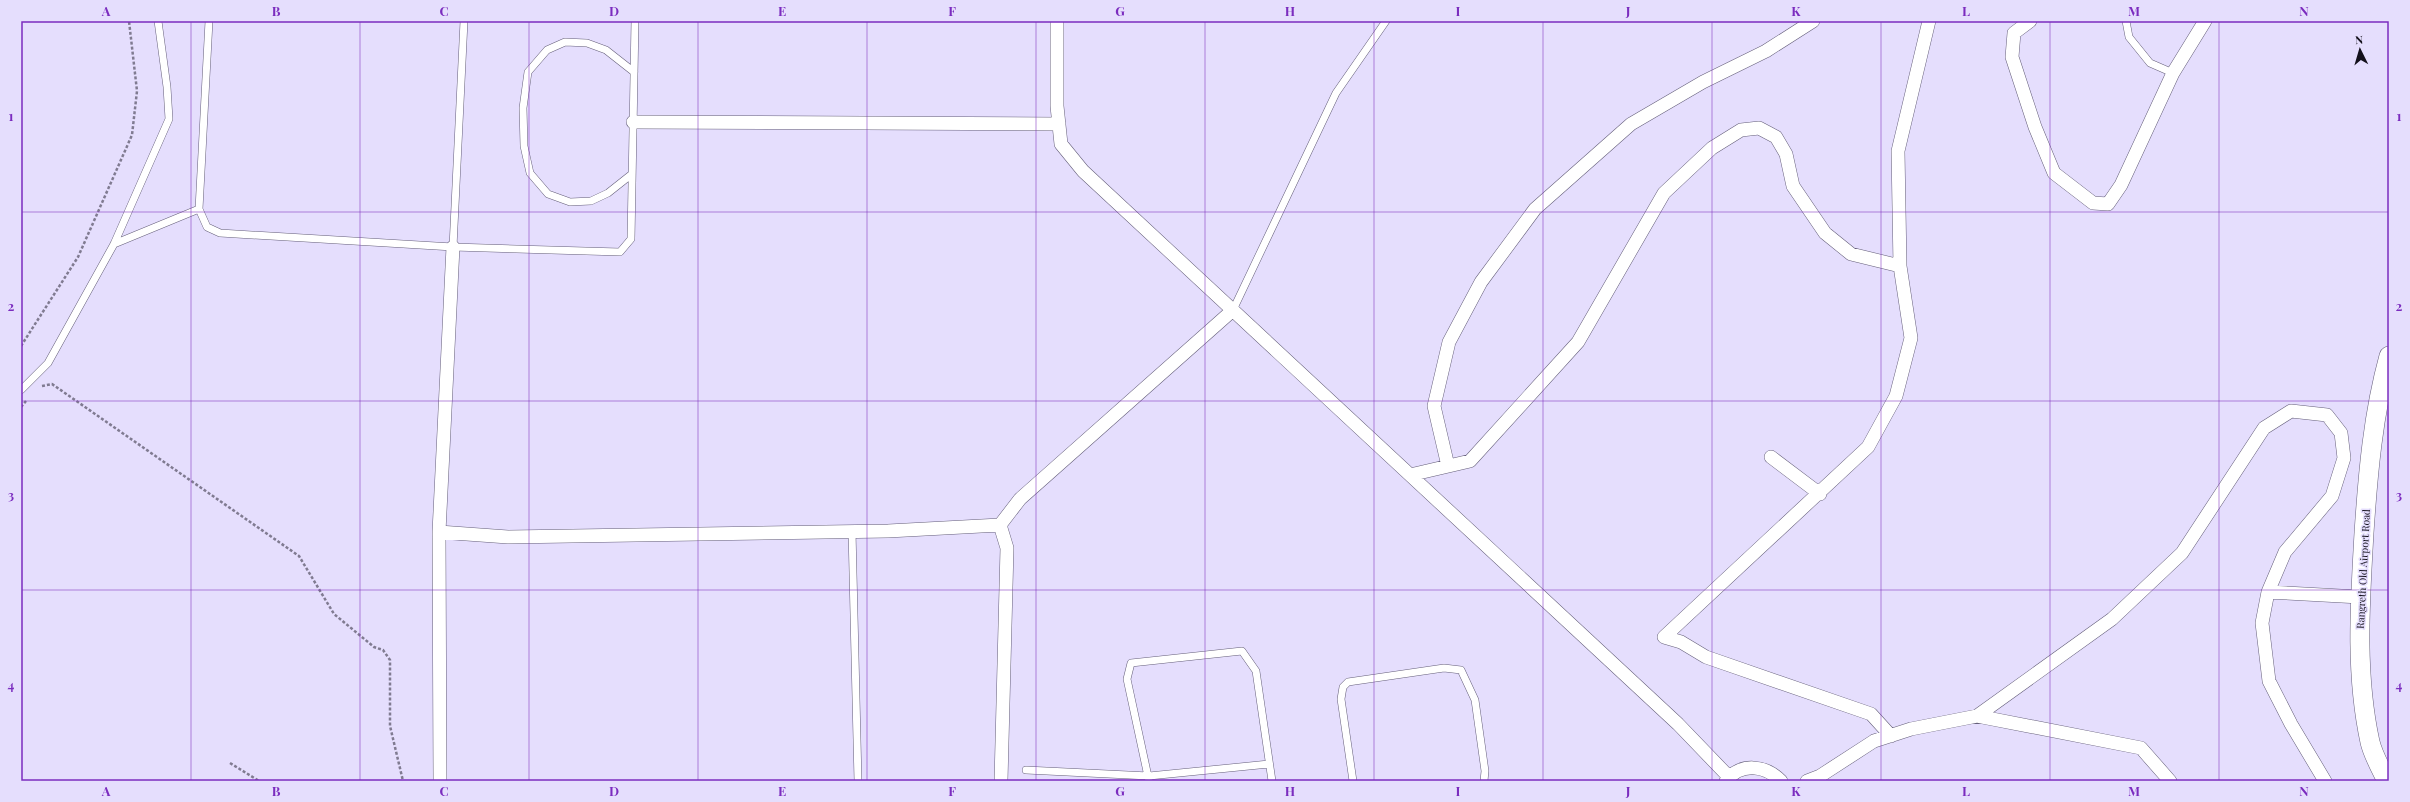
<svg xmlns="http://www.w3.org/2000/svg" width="2410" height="802" viewBox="0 0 2410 802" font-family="'Playfair Display',serif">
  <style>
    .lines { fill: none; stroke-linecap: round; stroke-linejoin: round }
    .lane-casing { stroke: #655f7a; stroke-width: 8 }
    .street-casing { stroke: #655f7a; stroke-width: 14 }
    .secondary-casing { stroke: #655f7a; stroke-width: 20 }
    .path { stroke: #807b91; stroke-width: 2.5; stroke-dasharray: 3 2; stroke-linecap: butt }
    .lane { stroke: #fff; stroke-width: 7 }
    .street { stroke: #fff; stroke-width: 13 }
    .secondary { stroke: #fff; stroke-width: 19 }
    .grid { fill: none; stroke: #7b2cbf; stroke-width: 1; stroke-opacity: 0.55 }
    .labels { text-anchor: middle; stroke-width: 3; stroke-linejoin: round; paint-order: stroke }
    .street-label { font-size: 10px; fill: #13101b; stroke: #e5defd }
    .neatline { fill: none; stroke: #7b2cbf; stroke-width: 1.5 }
    .grid-label { font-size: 13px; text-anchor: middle; font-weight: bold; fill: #7b2cbf }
  </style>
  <rect width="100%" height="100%" fill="#e5defd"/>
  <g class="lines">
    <defs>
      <path id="lane" d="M209,21l-10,188 8,18 13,6 233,14 167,5 11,-13 4,-218
        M2126,21l3,16 21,26 23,10
        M632,174l-24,19 -17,8 -21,1 -22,-8 -18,-21 -6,-27 -1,-38 5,-36 19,-22 18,-8 22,1 19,7 28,22
        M114,244l85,-35
        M453,247l11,-226
        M1233,310l103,-217 50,-72
        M21,390l27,-27 66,-119 55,-125 -2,-32 -9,-66
        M852,531l6,250
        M1026,770l123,6 120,-12
        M1149,781l-22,-102 4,-16 111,-12 14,20 16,110
        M1353,781l-12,-82 2,-12 5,-5 96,-14 17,2 14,30 10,71 -1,10"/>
      <path id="street" d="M1057,21v85l4,38 22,27 595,553 51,53
        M2030,21l-16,12 -2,24 23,70 19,46 39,30 15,1 13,-19 52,-112 32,-52
        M633,122l426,2
        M1771,457l49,37
        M1448,466l-14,-60 15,-64 32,-60 54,-73 96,-85 72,-42 63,-31 47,-30
        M1410,475l60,-14 108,-119 86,-149 48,-45 29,-18 18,-2 17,9 10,17 7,32 32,47 26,21 49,12
        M1000,525l7,23 -6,233
        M439,532l69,5 380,-6 112,-6 20,-26 213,-189
        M1977,716l135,-97 70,-66 82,-125 27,-17 36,4 14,18 3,25 -12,38 -47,56 -17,40
        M1891,736l-20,-22 -165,-57 -25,-15 -17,-5 204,-190 28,-51 15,-58 -11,-72 -2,-115 31,-130
        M440,781l-1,-249 14,-285
        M1726,781c15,-19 39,-16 55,0
        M1807,781l13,-5 54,-35 37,-12 66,-13 164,32 29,33
        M2325,781l-34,-57 -22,-43 -7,-58 6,-31 92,5"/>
      <path id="secondary" d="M2387,781c-6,-12 -14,-26 -17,-39 -15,-69 -10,-139 -6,-209 4,-60 9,-119 25,-177"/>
    </defs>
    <use href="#lane" class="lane-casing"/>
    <use href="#street" class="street-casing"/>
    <use href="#secondary" class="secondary-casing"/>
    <path class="path" d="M21,346l57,-89 54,-122 5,-44 -8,-70
      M42,386l10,-2 247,172 35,58 40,33 9,3 7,10v66l13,55
      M21,407l5,-6
      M230,763l29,18"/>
    <use href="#lane" class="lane"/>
    <use href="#street" class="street"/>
    <use href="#secondary" class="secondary"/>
  </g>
  <path class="grid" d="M191,21v760M360,21v760M529,21v760M698,21v760M867,21v760M1036,21v760M1205,21v760M1374,21v760M1543,21v760M1712,21v760M1881,21v760M2050,21v760M2219,21v760M21,212h2368M21,401h2368M21,590h2368"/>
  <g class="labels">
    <g class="street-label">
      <text transform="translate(2363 569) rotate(-87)" y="4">Rangreth Old Airport Road</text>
    </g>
  </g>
  <rect width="2410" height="802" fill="none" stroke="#e5defd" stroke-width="44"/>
  <g transform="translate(2360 50) rotate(355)" stroke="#e5defd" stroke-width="3" paint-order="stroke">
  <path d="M0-3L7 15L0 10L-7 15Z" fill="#13101b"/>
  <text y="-6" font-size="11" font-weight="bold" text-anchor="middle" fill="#13101b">N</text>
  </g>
  <rect x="22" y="22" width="2366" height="758" class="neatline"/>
  <g class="grid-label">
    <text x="106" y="16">A</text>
    <text x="276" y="16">B</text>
    <text x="444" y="16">C</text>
    <text x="614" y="16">D</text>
    <text x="782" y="16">E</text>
    <text x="952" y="16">F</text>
    <text x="1120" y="16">G</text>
    <text x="1290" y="16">H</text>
    <text x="1458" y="16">I</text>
    <text x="1628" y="16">J</text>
    <text x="1796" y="16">K</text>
    <text x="1966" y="16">L</text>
    <text x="2134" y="16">M</text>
    <text x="2304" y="16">N</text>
    <text x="11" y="121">1</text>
    <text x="2399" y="121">1</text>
    <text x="11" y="311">2</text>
    <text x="2399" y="311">2</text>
    <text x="11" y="500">3</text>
    <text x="2399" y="500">3</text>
    <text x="11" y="690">4</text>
    <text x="2399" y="690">4</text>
    <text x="106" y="796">A</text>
    <text x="276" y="796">B</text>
    <text x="444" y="796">C</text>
    <text x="614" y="796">D</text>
    <text x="782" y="796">E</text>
    <text x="952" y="796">F</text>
    <text x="1120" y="796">G</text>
    <text x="1290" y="796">H</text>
    <text x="1458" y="796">I</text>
    <text x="1628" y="796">J</text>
    <text x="1796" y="796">K</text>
    <text x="1966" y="796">L</text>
    <text x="2134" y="796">M</text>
    <text x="2304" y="796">N</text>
  </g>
</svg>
